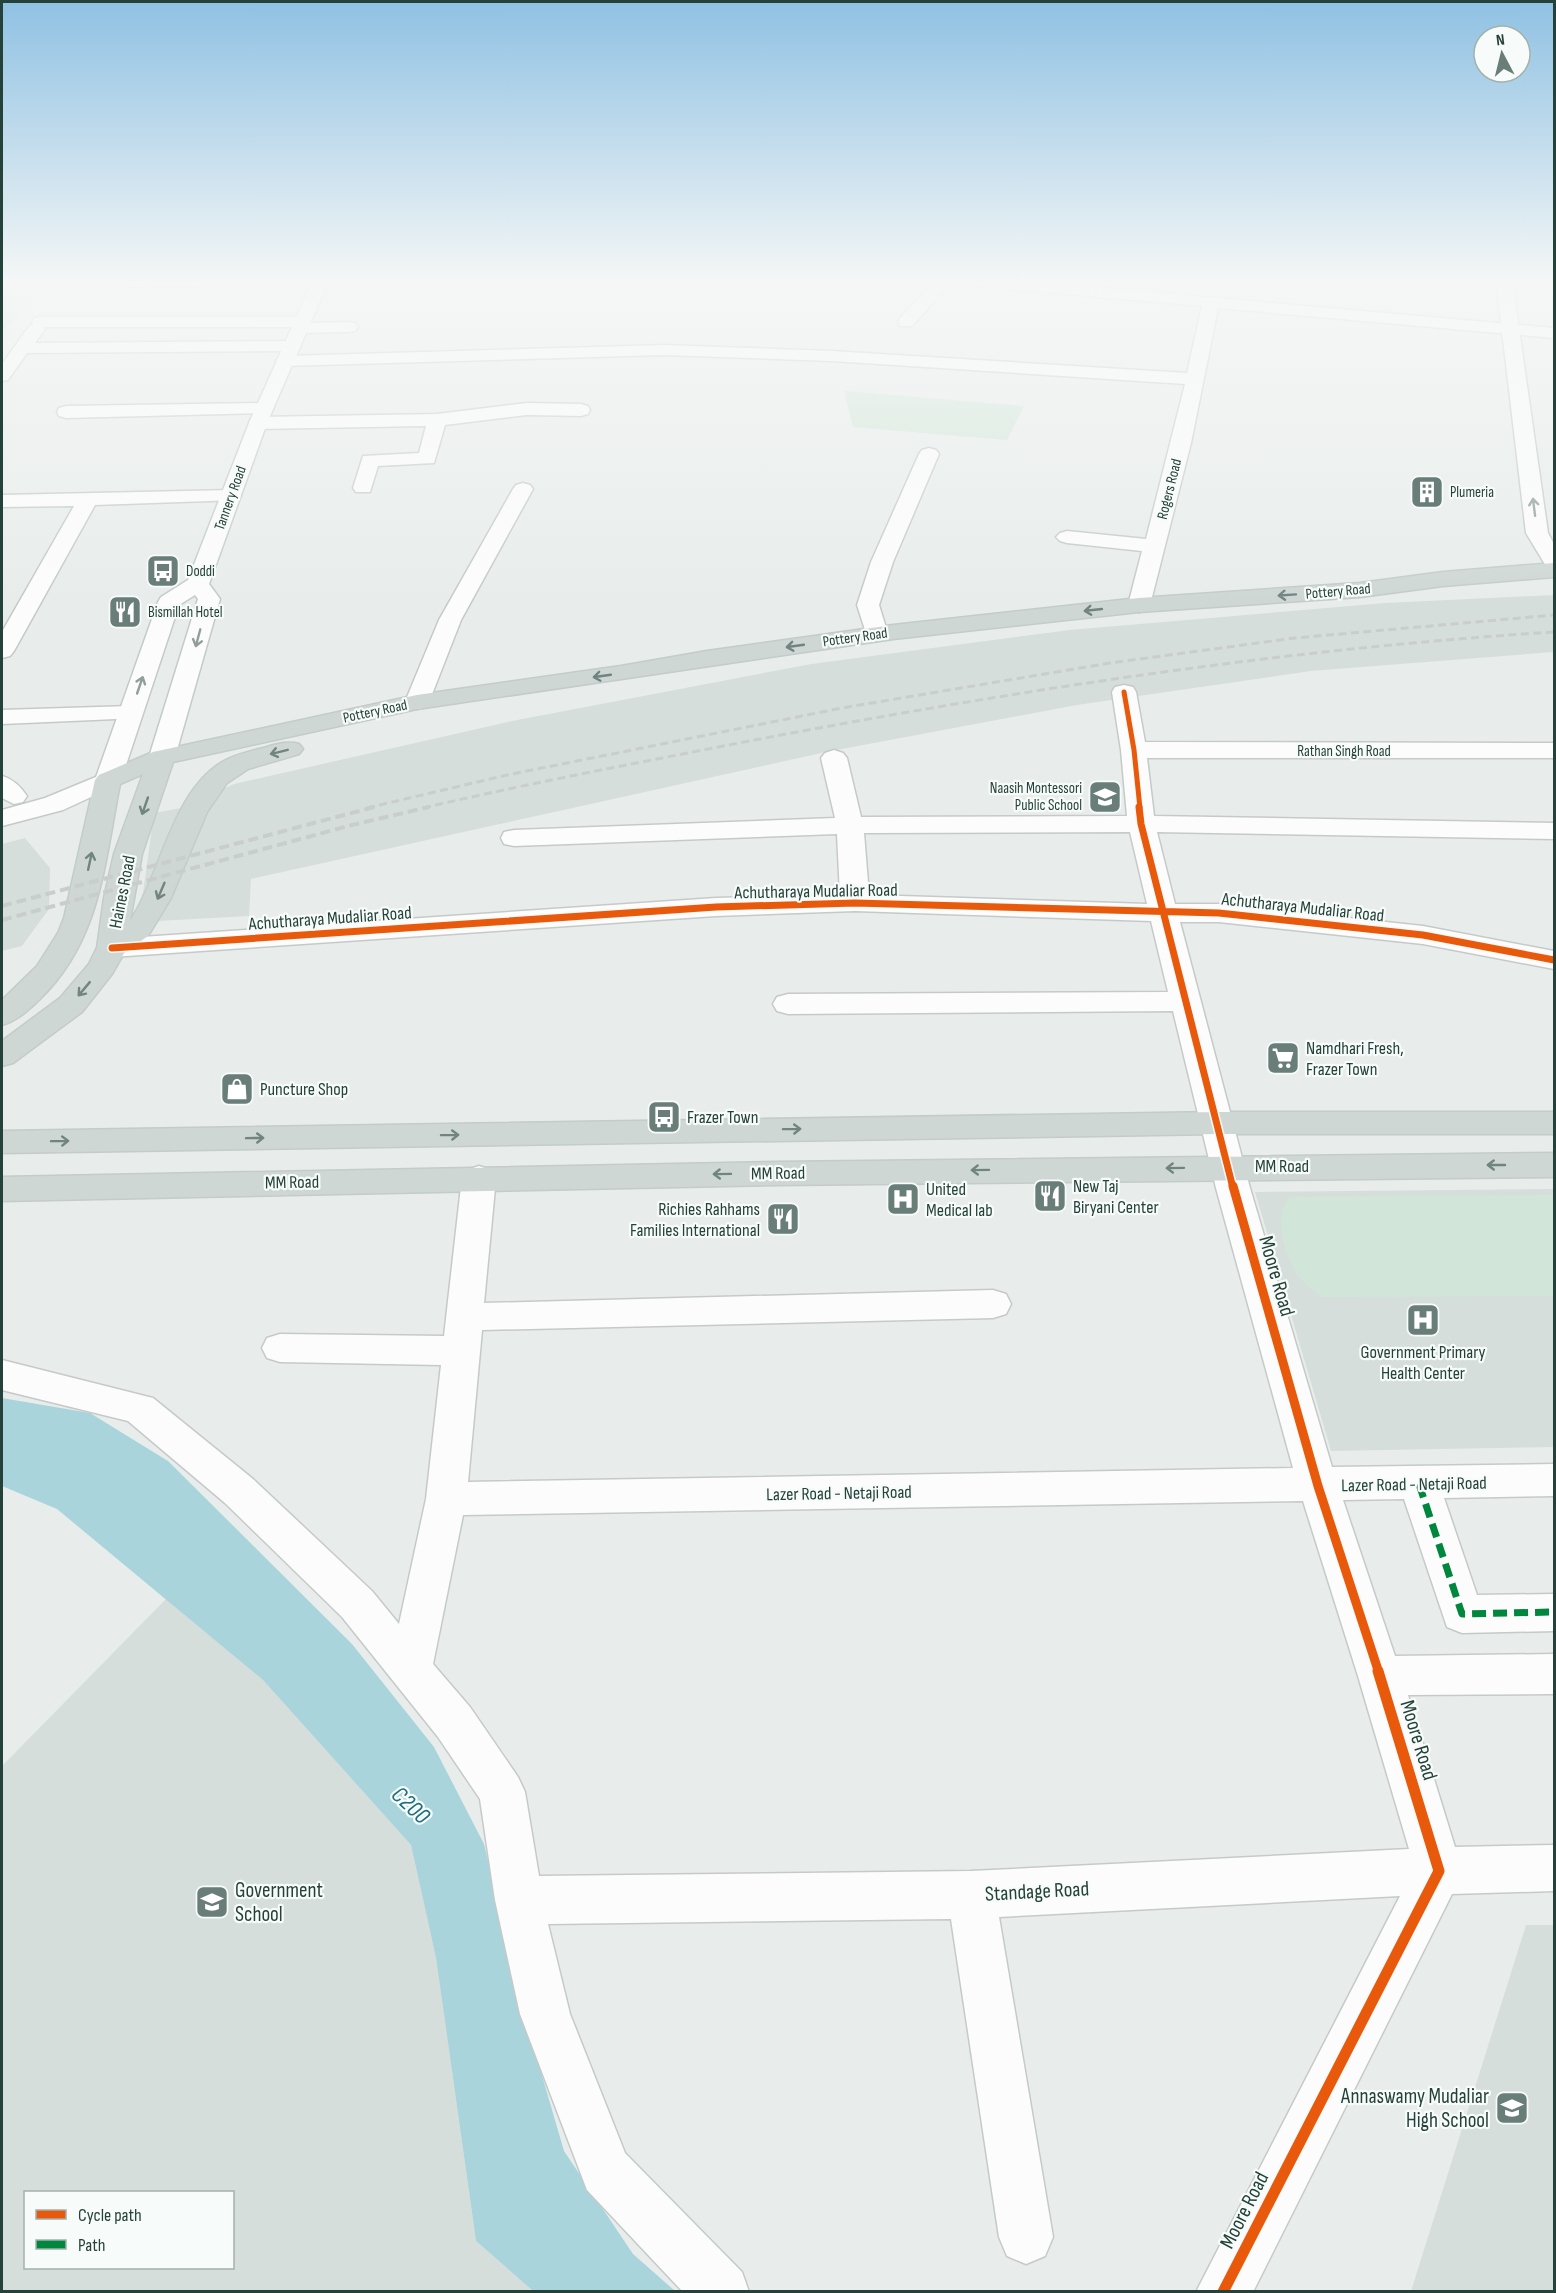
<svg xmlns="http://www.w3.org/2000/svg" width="1556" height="2293" viewBox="0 0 1556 2293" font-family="'Sofia Sans Condensed',sans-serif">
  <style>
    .built { fill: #d6dedb; fill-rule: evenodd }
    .green { fill: #d1e6d8 }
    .water { fill: #a9d4db }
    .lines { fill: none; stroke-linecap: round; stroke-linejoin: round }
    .minor-casing { stroke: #c5cac8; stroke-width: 3 }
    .tertiary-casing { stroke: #c5cac8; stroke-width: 3 }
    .secondary-casing { stroke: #c3cbc8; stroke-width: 3 }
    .primary-casing { stroke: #c3ccc9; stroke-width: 3 }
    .minor { fill: #fcfcfc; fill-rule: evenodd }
    .tertiary { fill: #fcfcfc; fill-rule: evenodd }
    .secondary { fill: #fcfcfc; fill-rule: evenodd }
    .primary { fill: #cfd7d5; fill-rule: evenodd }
    .rail-far1 { stroke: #c9cdcc; stroke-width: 3; stroke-dasharray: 8 4.5; stroke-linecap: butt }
    .rail { stroke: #c9cdcc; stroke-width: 4; stroke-dasharray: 10 5; stroke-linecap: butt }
    .quiet-far1 { stroke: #00873e; stroke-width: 3; stroke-dasharray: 7 3; stroke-linecap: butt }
    .quiet { stroke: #00873e; stroke-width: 7; stroke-dasharray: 14 7; stroke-linecap: butt }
    .cycleway-far3-casing { stroke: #f7fbf9; stroke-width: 8 }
    .cycleway-far2-casing { stroke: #f7fbf9; stroke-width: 10 }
    .cycleway-far1-casing { stroke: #f7fbf9; stroke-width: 13 }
    .cycleway-casing { stroke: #f7fbf9; stroke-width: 15 }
    .cycleway-far3 { stroke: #e8590c; stroke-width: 5 }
    .cycleway-far2 { stroke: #e8590c; stroke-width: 7 }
    .cycleway-far1 { stroke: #e8590c; stroke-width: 9 }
    .cycleway { stroke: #e8590c; stroke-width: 11 }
    .oneway { stroke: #909f9b }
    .oneway2 { stroke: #718580 }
    .labels { text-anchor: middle; stroke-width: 4.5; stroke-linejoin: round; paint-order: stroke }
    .far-street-label { font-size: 15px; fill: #24423a; stroke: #f7fbf9 }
    .far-poi-label { font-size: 15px; fill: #24423a; stroke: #f7fbf9; text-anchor: start }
    .street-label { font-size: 18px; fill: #24423a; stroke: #f7fbf9 }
    .poi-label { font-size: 18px; fill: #24423a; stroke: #f7fbf9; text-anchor: start }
    .near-street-label { font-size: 21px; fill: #24423a; stroke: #f7fbf9 }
    .near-poi-label { font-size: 21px; fill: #24423a; stroke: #f7fbf9; text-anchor: start }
    .near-water-label { font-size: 24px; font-style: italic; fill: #1c6f80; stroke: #f7fbf9 }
  </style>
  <rect width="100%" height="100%" fill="#e8edeb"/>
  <path class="built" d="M1554,595v57l-243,19 -234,34 -251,47 -575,127 -2,37 -110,6 15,-109 27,-5 53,-24 278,-63 299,-57 258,-34 316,-27z
    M25,838l25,30 -1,41 -27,37 -20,5v-107z
    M1554,1189v258l-223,4 -76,-259z
    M166,1599l97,81 148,165 25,113 40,283 57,50 -531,1v-526zM26,2192h206v76h-206z
    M1526,1925h28v366h-143z"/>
  <path class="green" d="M2,280h50l-50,51z
    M844,391l180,15 -17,34 -154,-13z
    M1554,1195v101l-232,1c-12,-8 -22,-17 -29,-30 -10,-18 -19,-54 -3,-70z"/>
  <path class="water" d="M2,1398l88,15 78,48 184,183 82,103 50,97 41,173 39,134 69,103 42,37h-142l-57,-50 -40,-283 -25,-113 -148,-165 -206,-171 -55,-23z"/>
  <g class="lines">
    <defs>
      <path id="minor" d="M65,280h222l-8,5 -208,3 -6,-2 -2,-3z
        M936,280h17l-41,46h-12l-2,-4 2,-4z
        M954,280h59l541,48v10l-336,-30 -27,135 -41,162 -3,5 -8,2 -8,-2 -3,-5 14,-54 -75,-8 -7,-2 -4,-4 4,-4 7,-2 79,8 39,-155 -353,-23 -168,-6 -379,11 -6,-1 -3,-4 3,-4 6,-1 379,-11 168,6 355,22 15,-67 -240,-21z
        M40,317h263l6,1 2,5 38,-1 6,1 3,4 -3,4 -6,1 -48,1 -6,-1 -2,-5h-250l2,2 -10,14 257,-2 6,1 3,4 -3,4 -6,1 -265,2 -19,27 -6,1v-17l28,-39h3l-1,-3 2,-4z
        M264,403l7,2 2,4 -2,4 -205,5 -7,-2 -2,-4 2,-4 7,-2z
        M527,403l54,1 7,2 2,4 -2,4 -7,2 -54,-1 -82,10 -11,38 -56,3 -8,26h-14l-3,-4 10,-32 56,-3 7,-27 -168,3 -7,-2 -2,-4 2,-4 7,-2 179,-3z
        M929,448l7,2 3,4 -46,108 -14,43 9,29 -4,5 -8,2 -8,-2 -11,-34 14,-43 48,-108 3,-4z
        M523,483l7,2 3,4 -72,131 -32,82 -3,5 -9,2 -9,-2 -3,-5 34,-82 74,-131 3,-4z
        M231,490l7,2 3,4 -3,4 -143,5 -81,146 -4,5 -8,2v-26l72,-126 -72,1v-12z
        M1124,685l9,2 3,5 9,50 409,1v15h-407l7,58 400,7v16l-397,-7 18,72h44l204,22 131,25v18l-131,-25 -204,-22h-39l70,266 82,279 222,-3v32l-110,2 33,97 77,-1v37l-92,2 -15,-6 -43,-128 -61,1 52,156 159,-2v40l-146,1 47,152 99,-2v46l-102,3 -199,398h-57l204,-396 -401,21 54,320 -8,19 -19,8 -19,-8 -8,-19 -48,-318 -403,5 22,90 55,139 117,119 7,20h-66l-96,-102 -67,-176 -25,-114 -15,-101 -42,-62 -96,-120 -117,-114 -97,-82 -126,-31v-30l151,38 100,81 119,112 27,33 27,-125 15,-134 -161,-3 -13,-4 -5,-10 5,-10 13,-4 164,2 18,-158 5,-8 12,-4 12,4 5,8 -12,125 509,-13 13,4 5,10 -5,10 -13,4 -511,12 -14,152 825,-14 -77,-280 -43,-177 -385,3 -11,-3 -4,-7 4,-7 11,-3 380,-2 -17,-71 -296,-10 -139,5 -604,41 -10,-3 -5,-6 5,-6 10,-3 604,-41 124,-3 -3,-61 -323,12 -10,-2 -3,-6 3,-6 10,-2 321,-12 -14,-60 4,-5 9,-3 9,3 4,5 14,59 266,-1 -6,-66 -9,-58 3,-5zM1130,832l17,72 -278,-9 -5,-62zM1303,1501l55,175 51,173 -438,22 -432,5 -14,-84 -7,-15 -48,-70 -37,-43 30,-149z
        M130,706l9,2 3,5 -3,5 -137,6v-14z
        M2,776c11,3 18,10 25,20l-4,6 -9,2 -12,-6z"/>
      <path id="tertiary" d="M1496,280h16l36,253 6,11v23l-8,-1 -20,-33z
        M108,772l9,3 4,5 -4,5 -54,25 -61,16v-16l43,-12z"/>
      <path id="secondary" d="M313,280h16l-62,143 -58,161 11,15 -45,158 -4,5 -9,3 -9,-3 -4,-5 49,-158 -3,-4 -16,10 -58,175 -4,5 -9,3 -9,-3 -4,-5 63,-178 3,-5 27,-17 61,-157z"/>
      <path id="primary" d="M1554,563v14l-111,9 -83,11 -221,15 -246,27 -476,70 -244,53 -31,92 -12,67c31,-46 42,-131 94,-160 11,-6 23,-9 35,-12 13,-3 26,-9 40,-5l4,5 -4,5 -51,15 -21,14 -20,29 -36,86 -23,38 -24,17 -12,21 -30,38 -69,51 -11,3v-25l58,-43 29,-34 8,-16 7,-50 10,-44 29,-80 -23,10c-16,80 -19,156 -81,216 -11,10 -22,21 -37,25v-25l35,-34 21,-33 6,-15 31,-138 4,-5 54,-23 264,-57 204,-29 86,-15 186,-26 246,-27 221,-15 83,-11z
        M1218,1112h336v22h-336l-1216,19v-22z
        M1554,1153v24l-776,8 -776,16v-24l776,-15z"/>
    </defs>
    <use href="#minor" class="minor-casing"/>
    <use href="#tertiary" class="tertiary-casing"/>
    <use href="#secondary" class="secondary-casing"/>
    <use href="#primary" class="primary-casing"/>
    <use href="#minor" class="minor"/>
    <use href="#tertiary" class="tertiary"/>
    <use href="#secondary" class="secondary"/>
    <use href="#primary" class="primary"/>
    <path class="rail-far1" d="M367,808l140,-33 335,-67 268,-45 185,-25 259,-23
      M423,808c107,-25 214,-45 321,-66 268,-51 538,-93 810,-110"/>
    <path class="rail" d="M2,906l372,-99
      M2,920l350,-95 77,-18"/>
    <path class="quiet-far1" d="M1539,280l15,1"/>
    <path class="quiet" d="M1419,1484l43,130 92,-2"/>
    <defs>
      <path id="cycleway-far3" d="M1124,692l10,58 6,58"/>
      <path id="cycleway-far2" d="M1139,807l2,17 92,364
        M112,948l604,-41 139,-4 364,10 204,22 131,25"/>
      <path id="cycleway-far1" d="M1233,1186l85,300 61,187"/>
      <path id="cycleway" d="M1223,2292l216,-421 -61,-200"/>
    </defs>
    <use href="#cycleway-far3" class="cycleway-far3-casing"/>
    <use href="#cycleway-far2" class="cycleway-far2-casing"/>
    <use href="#cycleway-far1" class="cycleway-far1-casing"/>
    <use href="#cycleway" class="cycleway-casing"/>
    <use href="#cycleway-far3" class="cycleway-far3"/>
    <use href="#cycleway-far2" class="cycleway-far2"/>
    <use href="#cycleway-far1" class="cycleway-far1"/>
    <use href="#cycleway" class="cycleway"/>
  </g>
  <defs><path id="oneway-shaft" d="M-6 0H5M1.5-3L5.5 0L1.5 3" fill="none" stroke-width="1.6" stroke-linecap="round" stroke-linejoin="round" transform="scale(1.5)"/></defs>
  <g class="oneway">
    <use href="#oneway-shaft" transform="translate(1534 507) rotate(-97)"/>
    <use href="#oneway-shaft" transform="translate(198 638) rotate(105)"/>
    <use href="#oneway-shaft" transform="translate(140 685) rotate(-71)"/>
  </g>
  <g class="oneway2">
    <use href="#oneway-shaft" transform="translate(1287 595) rotate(176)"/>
    <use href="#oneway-shaft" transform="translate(1093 610) rotate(174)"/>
    <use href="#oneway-shaft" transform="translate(795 646) rotate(172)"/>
    <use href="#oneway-shaft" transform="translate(602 676) rotate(172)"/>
    <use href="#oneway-shaft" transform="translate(279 752) rotate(166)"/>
    <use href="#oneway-shaft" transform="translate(145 806) rotate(109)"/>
    <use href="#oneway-shaft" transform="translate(90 861) rotate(-78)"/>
    <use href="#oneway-shaft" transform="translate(161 891) rotate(113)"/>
    <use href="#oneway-shaft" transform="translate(84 989) rotate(130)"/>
    <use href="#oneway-shaft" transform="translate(792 1129) rotate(-1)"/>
    <use href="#oneway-shaft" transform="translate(450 1135) rotate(-1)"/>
    <use href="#oneway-shaft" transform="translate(255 1138) rotate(-1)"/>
    <use href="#oneway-shaft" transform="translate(60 1141) rotate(-1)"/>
    <use href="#oneway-shaft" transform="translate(1496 1165) rotate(180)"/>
    <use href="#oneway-shaft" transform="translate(1175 1168) rotate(179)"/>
    <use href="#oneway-shaft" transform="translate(980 1170) rotate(179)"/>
    <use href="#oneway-shaft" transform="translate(722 1174) rotate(179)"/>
  </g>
  <linearGradient id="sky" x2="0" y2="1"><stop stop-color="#8fc1e3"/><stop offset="0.47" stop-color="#f5f7f6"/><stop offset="1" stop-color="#f5f7f6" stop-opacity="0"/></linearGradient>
  <rect width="1556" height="601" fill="url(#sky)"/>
  <defs>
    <symbol id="building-square" viewBox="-11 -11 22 22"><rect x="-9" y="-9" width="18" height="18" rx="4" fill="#697e78" stroke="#f7fbf9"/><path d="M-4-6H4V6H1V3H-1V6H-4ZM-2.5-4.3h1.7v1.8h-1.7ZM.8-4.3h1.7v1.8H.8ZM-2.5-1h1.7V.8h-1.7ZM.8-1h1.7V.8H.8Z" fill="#fff"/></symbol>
    <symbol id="bus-square" viewBox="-11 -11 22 22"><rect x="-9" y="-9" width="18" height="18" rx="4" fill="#697e78" stroke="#f7fbf9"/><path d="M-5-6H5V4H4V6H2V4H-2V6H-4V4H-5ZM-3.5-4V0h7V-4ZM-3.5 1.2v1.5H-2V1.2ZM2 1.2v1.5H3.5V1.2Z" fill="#fff"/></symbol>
    <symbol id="restaurant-square" viewBox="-11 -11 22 22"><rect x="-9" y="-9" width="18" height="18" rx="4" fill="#697e78" stroke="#f7fbf9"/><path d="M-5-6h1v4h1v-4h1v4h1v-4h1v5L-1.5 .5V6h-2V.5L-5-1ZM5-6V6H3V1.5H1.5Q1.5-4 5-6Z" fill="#fff"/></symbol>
    <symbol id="school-square" viewBox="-11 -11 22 22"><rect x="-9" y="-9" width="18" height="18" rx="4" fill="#697e78" stroke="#f7fbf9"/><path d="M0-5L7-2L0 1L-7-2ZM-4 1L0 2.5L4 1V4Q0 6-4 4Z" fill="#fff"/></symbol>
    <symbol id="supermarket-square" viewBox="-11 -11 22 22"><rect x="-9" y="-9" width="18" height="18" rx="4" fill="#697e78" stroke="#f7fbf9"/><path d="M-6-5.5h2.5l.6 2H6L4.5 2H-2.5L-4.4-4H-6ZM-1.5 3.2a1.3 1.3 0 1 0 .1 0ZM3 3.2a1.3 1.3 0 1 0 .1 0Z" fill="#fff"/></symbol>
    <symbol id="shop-square" viewBox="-11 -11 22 22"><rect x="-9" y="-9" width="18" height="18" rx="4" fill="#697e78" stroke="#f7fbf9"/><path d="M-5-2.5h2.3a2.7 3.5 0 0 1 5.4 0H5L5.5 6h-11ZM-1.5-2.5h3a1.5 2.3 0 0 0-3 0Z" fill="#fff"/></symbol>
    <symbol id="hospital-square" viewBox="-11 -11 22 22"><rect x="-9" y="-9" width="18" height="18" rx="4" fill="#697e78" stroke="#f7fbf9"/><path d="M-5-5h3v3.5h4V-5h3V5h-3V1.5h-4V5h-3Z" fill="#fff"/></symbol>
  </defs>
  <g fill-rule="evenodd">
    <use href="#building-square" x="1408" y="473" width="38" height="38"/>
    <use href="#bus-square" x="144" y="552" width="38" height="38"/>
    <use href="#restaurant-square" x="106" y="593" width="38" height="38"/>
    <use href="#school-square" x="1086" y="778" width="38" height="38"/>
    <use href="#supermarket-square" x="1264" y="1039" width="38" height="38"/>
    <use href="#shop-square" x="218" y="1070" width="38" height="38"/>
    <use href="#bus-square" x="645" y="1098" width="38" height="38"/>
    <use href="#restaurant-square" x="1031" y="1177" width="38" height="38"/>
    <use href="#hospital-square" x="884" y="1180" width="38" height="38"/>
    <use href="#restaurant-square" x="764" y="1200" width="38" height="38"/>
    <use href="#hospital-square" x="1404" y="1301" width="38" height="38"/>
    <use href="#school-square" x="193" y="1883" width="38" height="38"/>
    <use href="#school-square" x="1493" y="2089" width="38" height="38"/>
  </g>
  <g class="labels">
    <g class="far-street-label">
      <text transform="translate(1169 489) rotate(-76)" y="5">Rogers Road</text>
      <text transform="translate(230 498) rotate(-70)" y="5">Tannery Road</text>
      <text transform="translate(1338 591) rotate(-5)" y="5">Pottery Road</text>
      <text transform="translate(855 637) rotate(-8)" y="5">Pottery Road</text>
      <text transform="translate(375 711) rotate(-12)" y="5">Pottery Road</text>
      <text x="1344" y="756">Rathan Singh Road</text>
    </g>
    <g class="far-poi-label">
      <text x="1450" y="497">Plumeria</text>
      <text x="186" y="576">Doddi</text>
      <text x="148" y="617">Bismillah Hotel</text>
      <text x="1082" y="793" text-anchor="end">Naasih Montessori<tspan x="1082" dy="17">Public School</tspan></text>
    </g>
    <g class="street-label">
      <text transform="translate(816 891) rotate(-1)" y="6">Achutharaya Mudaliar Road</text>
      <text transform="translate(122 892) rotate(-79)" y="6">Haines Road</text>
      <text transform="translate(1303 907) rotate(6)" y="6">Achutharaya Mudaliar Road</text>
      <text transform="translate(330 918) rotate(-4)" y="6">Achutharaya Mudaliar Road</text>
      <text x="1282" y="1172">MM Road</text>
      <text transform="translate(778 1173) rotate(-1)" y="6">MM Road</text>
      <text transform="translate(292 1182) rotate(-1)" y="6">MM Road</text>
      <text transform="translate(1414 1484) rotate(-1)" y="6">Lazer Road - Netaji Road</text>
      <text transform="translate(839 1493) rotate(-1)" y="6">Lazer Road - Netaji Road</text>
    </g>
    <g class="poi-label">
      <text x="1306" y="1054">Namdhari Fresh,<tspan x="1306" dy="21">Frazer Town</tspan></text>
      <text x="260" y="1095">Puncture Shop</text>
      <text x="687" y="1123">Frazer Town</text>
      <text x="1073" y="1192">New Taj<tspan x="1073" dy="21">Biryani Center</tspan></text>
      <text x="926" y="1195">United<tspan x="926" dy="21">Medical lab</tspan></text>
      <text x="760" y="1215" text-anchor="end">Richies Rahhams<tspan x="760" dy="21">Families International</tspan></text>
      <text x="1423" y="1358" text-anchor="middle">Government Primary<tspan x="1423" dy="21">Health Center</tspan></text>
    </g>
    <g class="near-street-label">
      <text transform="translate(1277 1276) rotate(74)" y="7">Moore Road</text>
      <text transform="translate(1419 1740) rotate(73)" y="7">Moore Road</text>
      <text transform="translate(1037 1891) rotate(-3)" y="7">Standage Road</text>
      <text transform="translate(1244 2210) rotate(-63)" y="7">Moore Road</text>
    </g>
    <g class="near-poi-label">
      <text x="235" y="1897">Government<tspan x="235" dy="24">School</tspan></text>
      <text x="1489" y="2103" text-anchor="end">Annaswamy Mudaliar<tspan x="1489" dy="24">High School</tspan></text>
    </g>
    <g class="near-water-label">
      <text transform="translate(411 1805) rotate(43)" y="8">C200</text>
    </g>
  </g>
  <rect width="1556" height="2293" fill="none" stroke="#24423a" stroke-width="6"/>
  <rect x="24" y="2191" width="210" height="78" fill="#f7fbf9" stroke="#a3b1ad" stroke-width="1.5"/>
  <rect x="36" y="2210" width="30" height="9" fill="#e8590c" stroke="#a3b1ad" stroke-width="1.5"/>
  <text x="78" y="2221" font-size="18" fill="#24423a">Cycle path</text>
  <rect x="36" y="2240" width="30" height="9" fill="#00873e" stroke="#a3b1ad" stroke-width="1.5"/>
  <text x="78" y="2251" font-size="18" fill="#24423a">Path</text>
  <g transform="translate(1502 54) rotate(353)"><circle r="28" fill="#f7fbf9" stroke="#a3b1ad" stroke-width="1.5"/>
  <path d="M0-4.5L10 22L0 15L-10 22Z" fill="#697e78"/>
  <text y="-9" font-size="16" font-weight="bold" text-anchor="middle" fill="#24423a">N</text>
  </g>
</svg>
